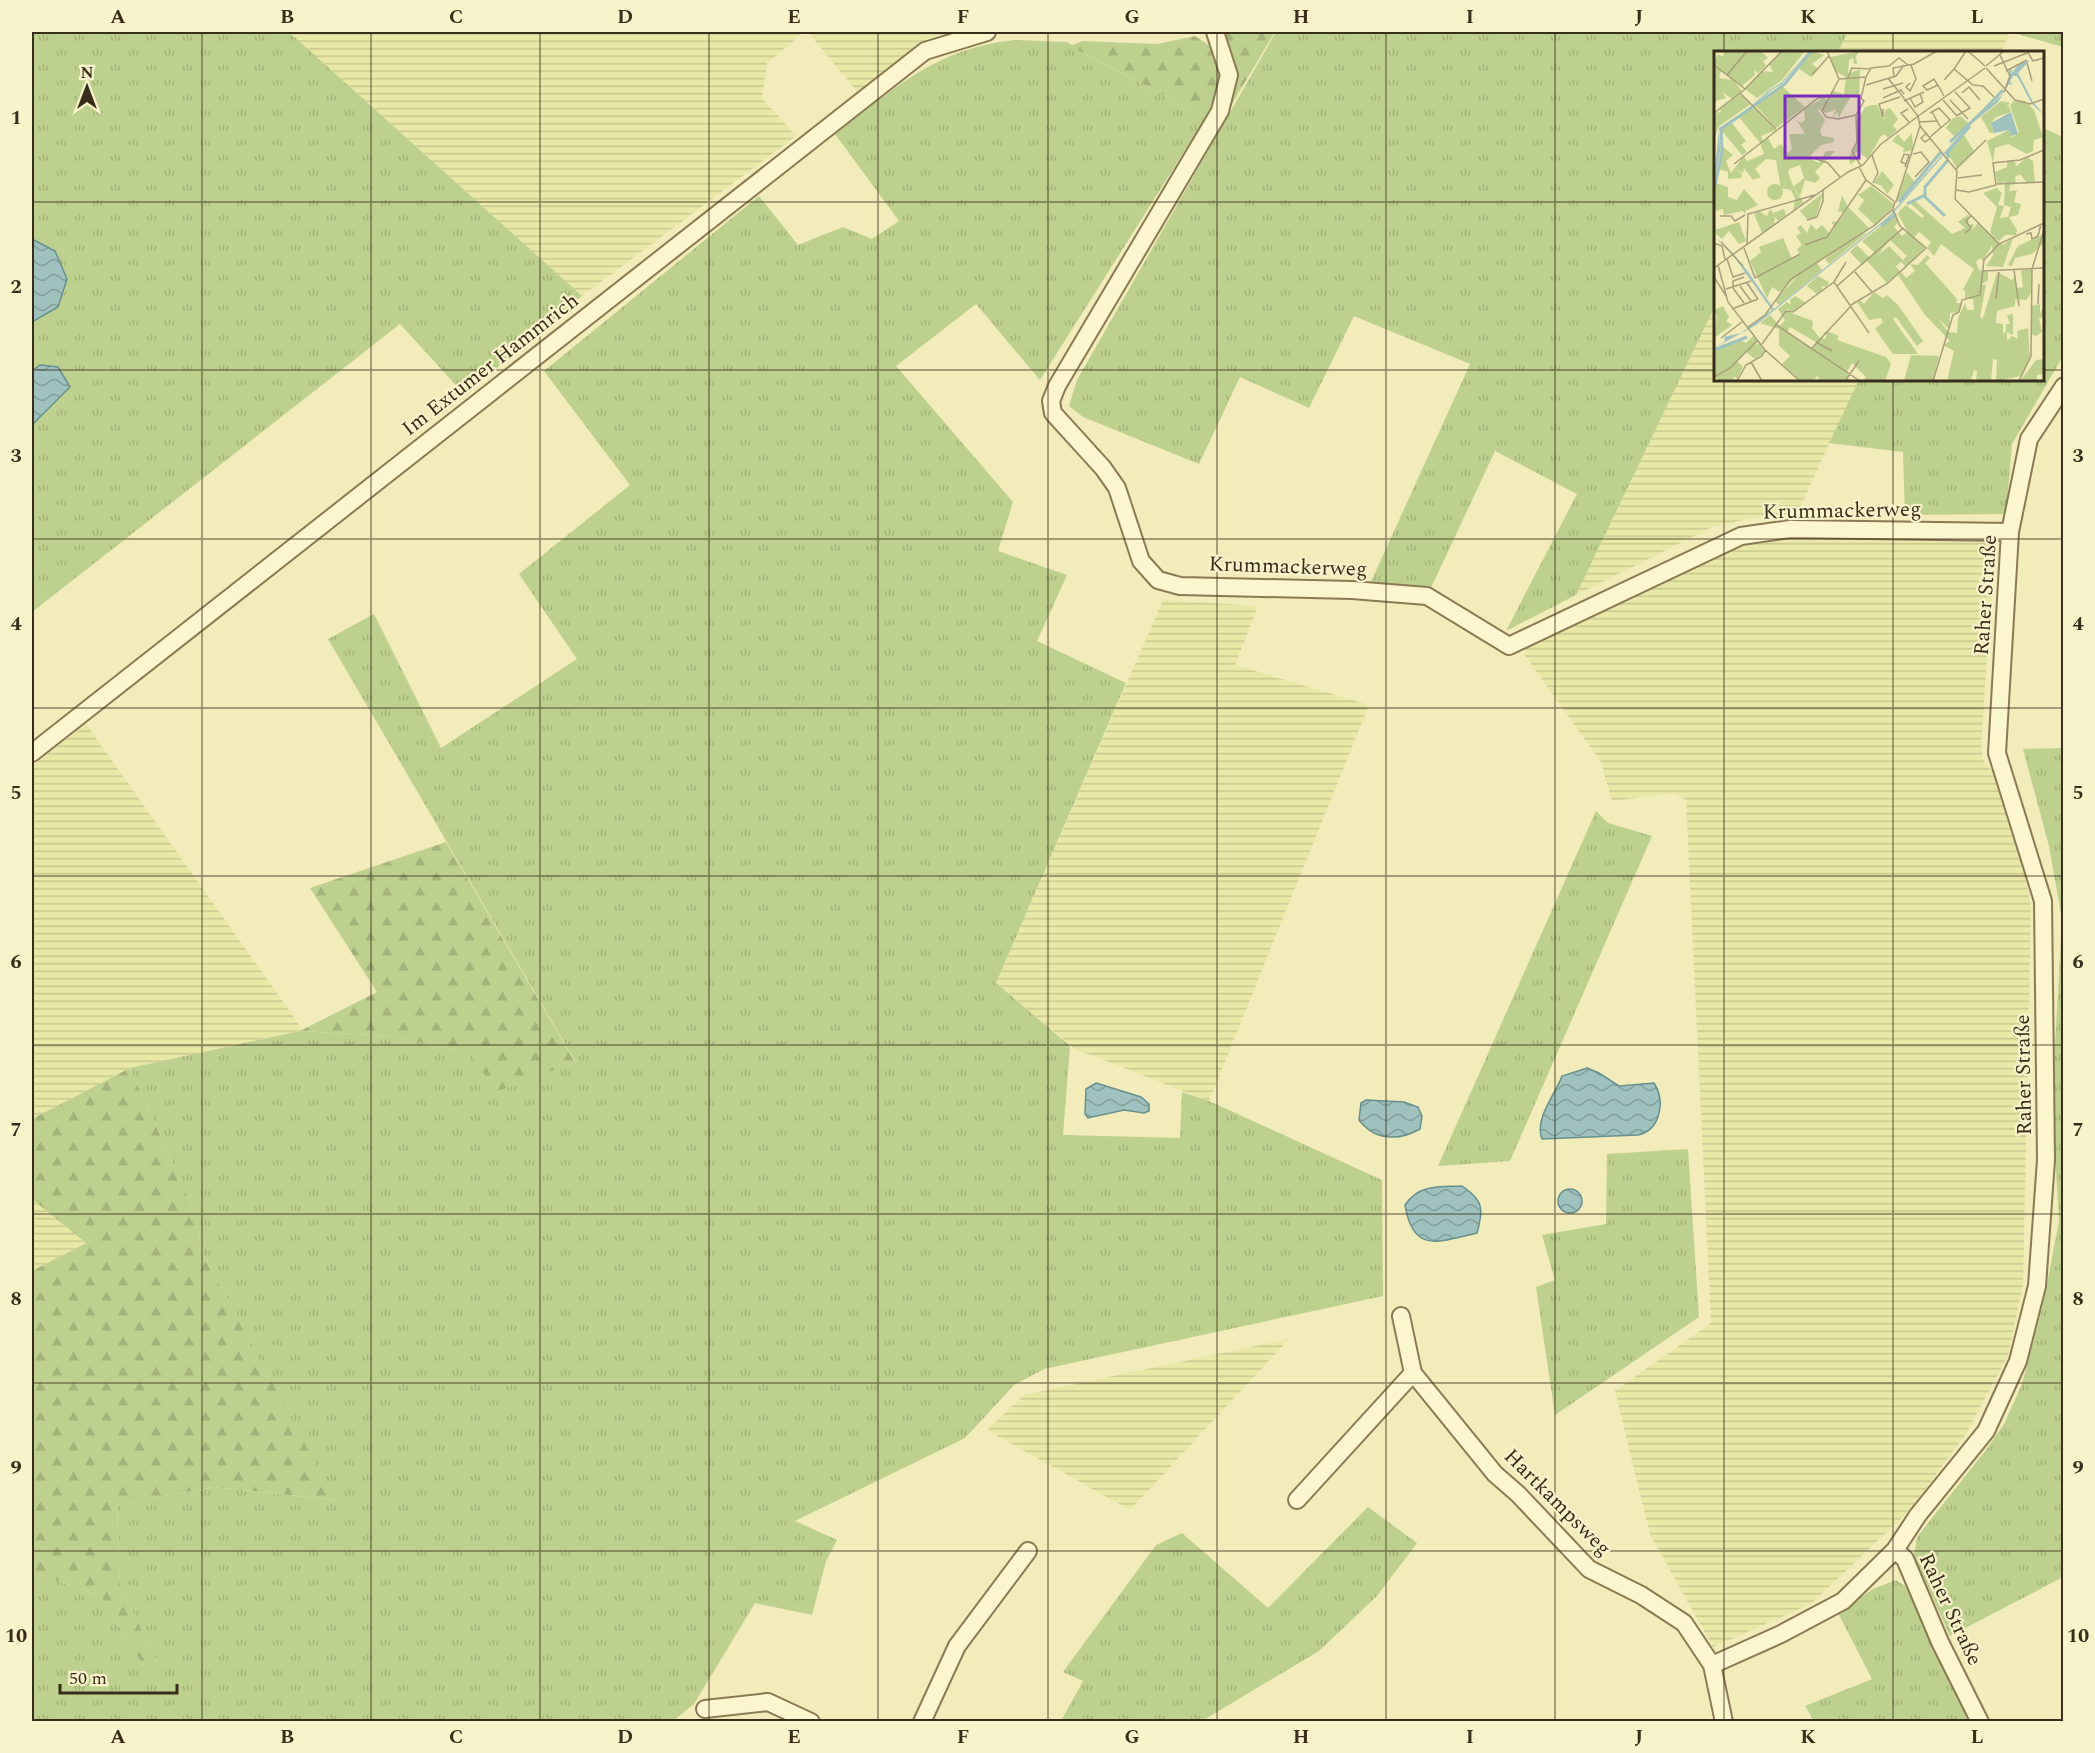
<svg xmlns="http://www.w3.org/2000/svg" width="2095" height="1753" viewBox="0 0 2095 1753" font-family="Spectral,serif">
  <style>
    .farmland { fill: url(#farmland-rules) }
    .grass { fill: url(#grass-tufts) }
    .forest { fill: url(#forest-firs) }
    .water { fill: url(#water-waves); stroke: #66908d; stroke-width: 1.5 }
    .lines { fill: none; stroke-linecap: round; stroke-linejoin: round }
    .minor-casing { stroke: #8a7a53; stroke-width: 20 }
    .minor { stroke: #fcf6ce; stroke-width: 16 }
    .grid { fill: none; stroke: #382d1a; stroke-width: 1.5; stroke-opacity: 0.55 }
    .labels { text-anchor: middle; stroke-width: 4.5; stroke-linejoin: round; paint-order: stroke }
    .street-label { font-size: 21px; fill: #382d1a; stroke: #f9f3cb }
    .inset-river { fill: none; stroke: #9fc2be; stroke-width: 3 }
    .inset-road { fill: none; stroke: #a89f7a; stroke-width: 1.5 }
    .view { fill: #7b2cbf; fill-opacity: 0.15; stroke: #7b2cbf; stroke-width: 3 }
    .inset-edge { fill: none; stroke: #382d1a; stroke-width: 3 }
    .neatline { fill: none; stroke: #382d1a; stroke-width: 2 }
    .grid-label { font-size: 20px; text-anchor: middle; font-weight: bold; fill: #382d1a }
  </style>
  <defs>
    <pattern id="farmland-rules" width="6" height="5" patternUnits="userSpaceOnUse" patternTransform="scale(1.5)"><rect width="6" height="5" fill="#e8e8a7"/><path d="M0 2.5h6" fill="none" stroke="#c8c78f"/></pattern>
    <pattern id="grass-tufts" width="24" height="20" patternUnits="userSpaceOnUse" patternTransform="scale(1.5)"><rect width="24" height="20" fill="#bed08e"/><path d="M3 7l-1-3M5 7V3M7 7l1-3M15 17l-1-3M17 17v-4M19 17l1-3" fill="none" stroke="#a4b37a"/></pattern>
    <pattern id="forest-firs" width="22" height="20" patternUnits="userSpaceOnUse" patternTransform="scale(1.5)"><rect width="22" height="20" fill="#bed08e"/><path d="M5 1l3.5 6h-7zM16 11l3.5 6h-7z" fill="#a4b37a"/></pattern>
    <pattern id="water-waves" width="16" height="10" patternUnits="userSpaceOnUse" patternTransform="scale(1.5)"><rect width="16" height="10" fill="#9fc2be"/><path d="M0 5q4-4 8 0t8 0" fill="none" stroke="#839e9a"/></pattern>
  </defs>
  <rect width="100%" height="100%" fill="#f2ebba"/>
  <path class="farmland" d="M289,32h515l-37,31 -5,35 34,38 -214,160z
    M808,32h149l-35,10 -64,51z
    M1848,32h162l-9,20h-163z
    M1715,306l1,74h143l-63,136h-35l-49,11 -136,68z
    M1798,541l197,1 -14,205 2,13 9,11 32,101 7,35 -8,378 -15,70 -41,77 -56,77 -100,95 -98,43 -63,-113 -35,-143 96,-68 -25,-523 -11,-7 -63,8 -11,-39 -77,-108 3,-10 218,-102z
    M1163,600l95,6 -23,59 134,40 -160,396 -134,-52 -79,-66z
    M86,724l217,306 -173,38 -98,51v-353z
    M32,1199l54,44 -54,28z
    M1289,1339l-159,171 -143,-80 37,-35z"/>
  <path class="grass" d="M32,32h257l293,264 -117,99 -65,-71 -368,288v-187l38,-38 -30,-22 -8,6v-49l26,-15 -3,-56 -23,-12z
    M1276,32h572l-10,20h-122l-1,254 -139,289 -70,36 71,-137 -82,-43 -65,139 -60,-6 100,-220 -116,-48 -45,92 -69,-31 -41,87 -116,-47 -14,-11 8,-26z
    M2010,32h53v15z
    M1015,40l52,2 20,13 119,62 -166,263 -64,-76 -80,62 117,136 -15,49 69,24 -30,66 89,42 -130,300 74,63 -7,89 117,3 2,-46 27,9 173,79 1,116 -339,73 -30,16 -49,53 -170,83 42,19 -11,21 -14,54 -57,-12 -61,101 -21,17 -641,1v-150l69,24 43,71 13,-6 -37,-74 -3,-82 97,-18 120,13 -132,-248 -7,-39 -65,-145 170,-37 88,5 83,17 104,8 -247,-422 46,-25 67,134 136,-89 -58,-85 111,-89 -86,-114 215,-175 39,49 45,-18 29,12 27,-18 -64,-87c60,-46 101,-86 180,-94z
    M2043,128l20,9v219l-51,88 -6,70 -101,1 -2,-63 -74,-9 30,-63h183z
    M2063,748v829l-113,59 -36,-80 3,-19 69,-87 18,-26 18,-40 21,-79 16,-84 -7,-120 10,-182 -13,-73 -26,-97z
    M1596,811l12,12 44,13 -142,325 -72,5z
    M1688,1149l11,168 -144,98 -19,-128 19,-7 -13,-45 64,-11 1,-70z
    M1368,1507l49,36 -40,53 -58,55 -117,70h-141l22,-40 -20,-9 93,-127 26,-12 86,75z
    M1896,1580l9,6 66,135h-157l-9,-15 67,-27 -34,-66 35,-24z"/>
  <path class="forest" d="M1224,32h51l-46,77 5,-36z
    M1195,36c5,4 16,9 19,15 12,22 2,46 -8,66l-136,-71 12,-5 75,3z
    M446,842l129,220 -80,30 -24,-39 -83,-17 -88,-5 77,-39 -67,-104z
    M130,1068l65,145 7,39 133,248 -121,-13 -97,18 3,82 37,74 -13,6 -43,-71 -69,-24v-301l54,-28 -54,-44v-80z"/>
  <path class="water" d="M32,239l23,12 12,28 -9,28 -26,15z
    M40,365l18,2 12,20 -38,38v-54z
    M1587,1068l12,5 20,13 35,-3c12,19 6,47 -16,52l-96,4c-8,-20 13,-44 20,-63z
    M1096,1083l45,14 8,7v7l-5,2 -20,-3 -36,8 -3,-4 1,-25z
    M1366,1100l38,2 14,5 4,9 -2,13c-21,12 -45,12 -61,-9l2,-17z
    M1462,1186c21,14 22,22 15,47 -39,9 -64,21 -72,-28 14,-21 34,-18 57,-19z
    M1558 1201a12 12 0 1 1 24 0a12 12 0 1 1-24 0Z"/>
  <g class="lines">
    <defs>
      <path id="minor" d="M1215,32l14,43 -9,36 -163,275 -6,15 2,12 50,55 14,20 24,73 17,19 22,6 172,4 75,6 82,50 232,-110 49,-7 220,3
        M32,753l893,-702 62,-19
        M1401,1316l12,57 82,101 23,20 71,75 52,26 43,28 28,42 12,57
        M1297,1500l116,-127
        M1712,1665l69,-31 62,-33 52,-51
        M705,1709l63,-7 43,20
        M922,1722l35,-76 71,-95
        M1980,1722l-40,-80 -35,-83 -10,-9 23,-35 68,-84 32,-70 19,-75 9,-126 -3,-259 -46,-148 13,-221 19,-93 35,-53"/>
    </defs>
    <use href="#minor" class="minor-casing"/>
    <use href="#minor" class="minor"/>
  </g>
  <path class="grid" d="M202,32v1690M371,32v1690M540,32v1690M709,32v1690M878,32v1690M1048,32v1690M1217,32v1690M1386,32v1690M1555,32v1690M1724,32v20M1893,32v20M32,202h1684M2042,202h22M32,370h1684M2042,370h22M1724,380v1342M1893,380v1342M32,539h2032M32,708h2032M32,876h2032M32,1045h2032M32,1214h2032M32,1383h2032M32,1551h2032"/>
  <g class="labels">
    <g class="street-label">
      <text transform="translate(490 364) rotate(-38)" y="7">Im Extumer Hammrich</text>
      <text transform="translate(1842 510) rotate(-1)" y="7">Krummackerweg</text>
      <text transform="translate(1288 566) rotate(2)" y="7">Krummackerweg</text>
      <text transform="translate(1985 595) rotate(-86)" y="7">Raher Straße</text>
      <text transform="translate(2023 1075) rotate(-91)" y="7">Raher Straße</text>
      <text transform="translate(1558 1502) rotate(45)" y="7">Hartkampsweg</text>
      <text transform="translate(1951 1609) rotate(65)" y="7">Raher Straße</text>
    </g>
  </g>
  <g transform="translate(1714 51)">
    <rect width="330" height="330" fill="#f2ebba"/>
    <path d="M10,0h37l7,7 -5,3 3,5 -8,7 -4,-3 1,5 -13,11 -21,-15 -2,7 14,2 9,11 -10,8 -10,-7 4,6 -10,3 -2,6v-46l4,-7 5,3zM68,0h23l-23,29 -25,18 -12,-9 16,-18 12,1 -4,-8zM97,0l13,4 -12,9 6,5 -7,8 -13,-9zM146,0l-4,5 1,8h-3l-1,-6 -4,2 -1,14 12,-5 -1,29 -8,-2 -13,23v-7l-5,5 3,-8 -9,4 -10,-4 8,11 -5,11 2,5 12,2v4l-13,3 -13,13 11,5 7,-12h9l-20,21 5,6 -5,5 -10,-3 -5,16 -7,-9 11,-9 -4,-13 -11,4 -1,5 -4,-13 -18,-2 -11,10 6,8 -8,3 -9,-12 -1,5 -8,-3 7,4 -1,4 -13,1v-7l-9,-3 3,-23 11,9 -7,6 5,12 13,-17 3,5 17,-7 -4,-11 -21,-26 16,-10 21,23 -15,6 2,5 5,-3 6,11 7,-5 7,9 4,-4 -3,-15h16l-9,-15 5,4 4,-3 -1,-11 19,-11 5,2 5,-9 11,3 2,-17 -11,-6 -5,-14zM68,35l23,21 -29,21 -20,-22zM26,43l11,10 -32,22 -5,13v-26l7,-1 -1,-3zM301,49l10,1 9,9 9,27 -9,3 -1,11 -6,3 -19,-10 -13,4 -2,14 -6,-21 22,-11 3,8 7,-6 -9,-27zM287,50l9,2 -4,4 3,-1 2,6 -15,5 -5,6 3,10h-4l-9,-16zM158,54h5l7,15 1,-10 5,-2 8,11 -5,7 4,4 -9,8 -4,-4 -3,2 -13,23 -10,-7 -5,2 3,6 -6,5 -1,-8 7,-12v-22l9,-16zM247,65l7,7 -13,14 -9,-9 7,-10zM18,72l14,18 -5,4 6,7 -5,3 -21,-25zM198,82l1,17 -10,2 1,-4 -12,-7 6,-7 6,8zM250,84l10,16 -17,17 -9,-14zM313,106l6,4 2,21 -8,1 -7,-9 -5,3 1,7 -6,1 -1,6 8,-1 -3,12 7,2 -3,11 -9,2 8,13 -1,5h-11l-7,7 -8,-10 7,-25 -14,-14 14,-5 5,5 -4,12 6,1 -4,12 8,-1 3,-10 -7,-2 1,-23 -7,2 -3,-12 12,-5v-6l6,-1 4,6zM168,120l12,14 -7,9 -5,-8 -8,-3zM193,121l9,12 -20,18zM2,132l12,4v10l9,3 7,-11 14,16 -13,6 1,4 -3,-4 -19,4 -1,-6 -7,2 -2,-5zM157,135l24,19 -20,20 -17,-16 6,-9 -6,-5zM109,142l-7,24 -9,2 -7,-8zM128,144l6,12 21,21 -11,8 10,-4 -39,32 -4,-5 21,-15 -29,19 5,7 -43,35 -4,-4 25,-28 -20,19 -8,-5 -5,11 -17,-37 11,-9 -2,-5 24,-9 9,21 8,-5 -3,-5 5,-4 -6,-9 5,-3 -4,-5 4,-3 6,8 4,-9 5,6 6,-5 8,9 5,-7 -4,-5 8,-1 6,-9h-7zM200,149l38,34 13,-6 -7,-6 11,-8 -1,11 6,-1 -3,7 7,-8 25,22 10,-7 -10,29 -17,-1 7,-10 -1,-11 -9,16 -3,-3 -4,4 3,8 9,2v8l-7,5h5l-6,32 3,1 14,-46 15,8 3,-4 2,12 6,-1 -2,-17 11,-1v23l-6,8 -11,-1v7l-18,5 -1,12 7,1v9l3,-1v-8h4l-3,-9 6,-1v21l-6,-3v9l5,-5 6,3 -1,-8 11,-3 2,31 -9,17 -25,5 1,-21 -4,-1 -2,22h-15l1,-10 -3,-1 -3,10 -24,1 7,-30 -11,-6 7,-4 -25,-26 -27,-40 3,-3 5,6 9,-7 -5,-7 8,1 9,-10 3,3 -5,5 32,36 -1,4h5l-3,9 -8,1 -1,16 -11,-11 10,14 9,1 1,-15 7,-15 2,7h7l-1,-11h-8v-9l-3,1 12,-22 -33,-25 -7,12 -7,-8 4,-6 -12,-10 -5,5 11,10 -19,20 -5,-5 -6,5 -4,-5 7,-7 5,5 4,-4 -17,-16 -13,16 19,19 -9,8 -20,-22 -5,4 -12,-13 7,-7 13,13 5,-5 -13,-12 34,-27 2,8 -4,5 8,9 3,-2 2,-3 -9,-17 2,-4 6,-5 16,13 2,-2 -14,-13zM56,158l3,4 11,-4 2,6 -8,6 -3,-4 -1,7 -12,9 -8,-19 5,-3 8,5zM25,171l7,19 -7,3 -10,-13 -7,8 -6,-5 -1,-4zM330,183v9l-12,11 -17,4 -3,8 -4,-1 10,-19zM104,225l11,6 -2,5 -6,-1 2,4 -6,4 -10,-8zM160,241l9,6 4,-3 11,10 25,36 -6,5 -21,-29 -3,2 25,35h-25l-18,-25 8,-7 -2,-4 -12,2 -12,-18 3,-2 4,4zM81,245l11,7 -12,9 -7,-3 -1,2 27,10 -1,7 7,9 6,2 2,-4 -4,-2 4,-2 12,5 -2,4 49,17 5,7 -6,17h-22l3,-4 -14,-14 -5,9 2,9h-30l-1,-6 -5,6h-12l-19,-17 8,-8 -11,-10v-17l-19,-6 10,-8 10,11 5,-6 -7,-11 9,-7 4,3 -1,-5zM76,276l26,15 -4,6 -25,-16zM326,253v10l4,-9v12l-5,1 3,14 -6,4 -5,-2 1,-28zM9,255l6,11 -3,4 6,4 -18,13 3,-22 -3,-6zM39,285l4,5 -3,4 6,-2 4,10 -9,6 -9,-7 -9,9 6,6 -6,12 -3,-3 -1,5h-13l-6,-5v-24l24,-13 8,4zM197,304l28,1 -6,25h-29zM330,308v15l-7,1v6h-17l16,-21z" fill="#bed08e" fill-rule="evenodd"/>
    <path d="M62,109l8,1 10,28 10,14 -11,8 2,-13 -4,-8 -10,-2zM175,195l9,9 -7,7 9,9 -4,4 -19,-19z" fill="#bed08e"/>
    <path d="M53 141a8 8 0 1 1 16 0a8 8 0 1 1-16 0Z" fill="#bed08e"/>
    <path d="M95,0l-27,33 -9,5 -25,21 -29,20 1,21 -6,31 5,-54 29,-19 20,-18 13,-8zM316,9l-12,13 15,29 11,13 -12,-11 -15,-28h-4l-3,6 3,3 -4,-1 -11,18 -28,23 -81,93 -133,107 -42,23 11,-7 -1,-4 17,-4 31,-23 -40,-56 -18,-18 17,15 15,18 28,40 113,-91 85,-97 30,-26 8,-19 -1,-5 3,-2 -1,5 7,-9zM297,61l7,22 -7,2 -2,-6 -15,3 -3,-10z" fill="#9fc2be"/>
    <path class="inset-river" d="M270,59l19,-20M236,91l34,-32M235,107l-2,-5 23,-27M0,139l8,-38 -1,-23 64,-45 26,-33M209,144l22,21M185,151l42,-50M193,153l18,-9v-8l23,-27M167,175l15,-12M0,299l33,-13"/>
    <path class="inset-road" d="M113,0l12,28M254,0l17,15M313,0l6,10 11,-3M286,4l10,21 -6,16M313,12l5,18M0,14l31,24M272,15l18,-15M280,15l33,-13M272,17l29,32 15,4 14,-5M240,18l12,-18M292,20l21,-11M13,24l20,-24M98,24l17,-19M180,25l-1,-8 21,-4 23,-13M134,26l4,-9 19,1M174,27l30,38 2,10 -24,76M125,28l-17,32 4,6 12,2 18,-4M125,28l27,-2M230,29l10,-11 19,16M196,32l-4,4 4,4 6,-12 -5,-14M152,34l30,-9 8,-11M224,34l-11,5 -4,-4 11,-7 5,8 5,9M259,34l10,1 11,11M169,38l20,-6M241,41l15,16 -14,8M26,42l36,36M248,42l7,-6 11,13M169,47l18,-8 3,4M196,47l5,9 8,-5 -3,-8M229,49l14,16M236,49l18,19M190,50l20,-9M169,58v8l-4,-13 21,-7M194,58l-7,4 8,9M210,61l61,-44M218,61l9,16M0,62l30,-23 38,-39M205,71l18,-1M206,75l37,45 -2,28 44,45M213,82l-6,5 4,4 6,-4M216,86l20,-17 -11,-12 -9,5M199,103l8,-2 8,10 -14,15M158,104l6,18 -5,10M96,106l18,6 12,14M20,113l84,-66 10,-1M147,115l-9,-15 5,-9 -1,-27 8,-14 -3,-3 5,-21 5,-9 18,-2 10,-8 9,7M145,116l7,13 29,22 -2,6M191,116l4,-12 -5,-1 -3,8 5,2M242,118l30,-29M244,127l24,-3M283,133l47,-2M242,139l13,2 27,-7 -3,-22 27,-3 24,-10M6,165h11l4,5 10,-6M93,169l10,-3 6,-16v-11M251,182l6,-5 -5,-7 5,-5M312,183l5,-1 1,6 6,-3 3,-12M7,191l22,24M0,192l8,3 3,13M33,193l1,-30 67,-19M91,194l22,-8 39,-57M30,197l11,30 45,-24M13,208l6,18 12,-4M4,214l10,37 37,48 -3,6 -16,9 -9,16M0,217l134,-96 15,-7 17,-20 45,-34M300,219l5,36M269,220l61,-3M141,221l17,20M0,226l12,19M120,231l12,-20M33,232l11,16M26,235l11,15M123,235l66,-58M19,237l11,15M19,237v-7l11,-4M12,238l25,-8M282,248l3,-27M324,253l1,-20M137,254l37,-22 38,-35 -26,-22 -7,-16M18,258l26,-10M61,273l85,57M34,276l17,-12 26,-36 84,-54 19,-17M7,287l21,-16M102,291l16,9M48,293l24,-33 7,1 41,-30 35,51M98,297l39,-42M51,299l35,31M37,311l11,19M0,326l16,-9 28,-28M131,330l14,-20M219,330l20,-66 6,-3 3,-12 18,-5 4,-35 15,-16 45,-21M305,330l12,-25 1,-87 12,-39"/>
    <path class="view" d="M71,45h74v62h-74z"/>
    <rect width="330" height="330" class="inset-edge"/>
  </g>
  <rect width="2095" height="1753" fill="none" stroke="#f9f3cb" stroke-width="66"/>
  <g transform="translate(87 87)" stroke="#f9f3cb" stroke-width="4.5" paint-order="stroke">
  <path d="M0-4.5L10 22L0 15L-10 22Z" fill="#382d1a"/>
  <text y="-9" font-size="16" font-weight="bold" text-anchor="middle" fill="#382d1a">N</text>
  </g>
  <path d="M60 1684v9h117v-9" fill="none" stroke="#382d1a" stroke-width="3"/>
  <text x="69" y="1684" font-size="18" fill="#382d1a" stroke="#f9f3cb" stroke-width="4.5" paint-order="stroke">50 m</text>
  <rect x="33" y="33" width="2029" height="1687" class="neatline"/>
  <g class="grid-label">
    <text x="118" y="23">A</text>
    <text x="287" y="23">B</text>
    <text x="456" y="23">C</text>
    <text x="625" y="23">D</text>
    <text x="794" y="23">E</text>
    <text x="963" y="23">F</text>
    <text x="1132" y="23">G</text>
    <text x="1301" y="23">H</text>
    <text x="1470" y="23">I</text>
    <text x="1639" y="23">J</text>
    <text x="1808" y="23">K</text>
    <text x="1977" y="23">L</text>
    <text x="16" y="124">1</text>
    <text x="2078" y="124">1</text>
    <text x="16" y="293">2</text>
    <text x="2078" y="293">2</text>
    <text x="16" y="462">3</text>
    <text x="2078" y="462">3</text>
    <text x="16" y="630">4</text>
    <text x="2078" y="630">4</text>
    <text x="16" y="799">5</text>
    <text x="2078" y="799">5</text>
    <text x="16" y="968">6</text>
    <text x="2078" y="968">6</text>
    <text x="16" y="1136">7</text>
    <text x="2078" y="1136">7</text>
    <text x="16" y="1305">8</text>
    <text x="2078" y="1305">8</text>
    <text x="16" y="1474">9</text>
    <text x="2078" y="1474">9</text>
    <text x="16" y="1642">10</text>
    <text x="2078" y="1642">10</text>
    <text x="118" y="1743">A</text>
    <text x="287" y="1743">B</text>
    <text x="456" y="1743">C</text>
    <text x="625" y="1743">D</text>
    <text x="794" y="1743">E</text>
    <text x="963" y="1743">F</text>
    <text x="1132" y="1743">G</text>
    <text x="1301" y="1743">H</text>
    <text x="1470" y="1743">I</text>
    <text x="1639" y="1743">J</text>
    <text x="1808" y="1743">K</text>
    <text x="1977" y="1743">L</text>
  </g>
</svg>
